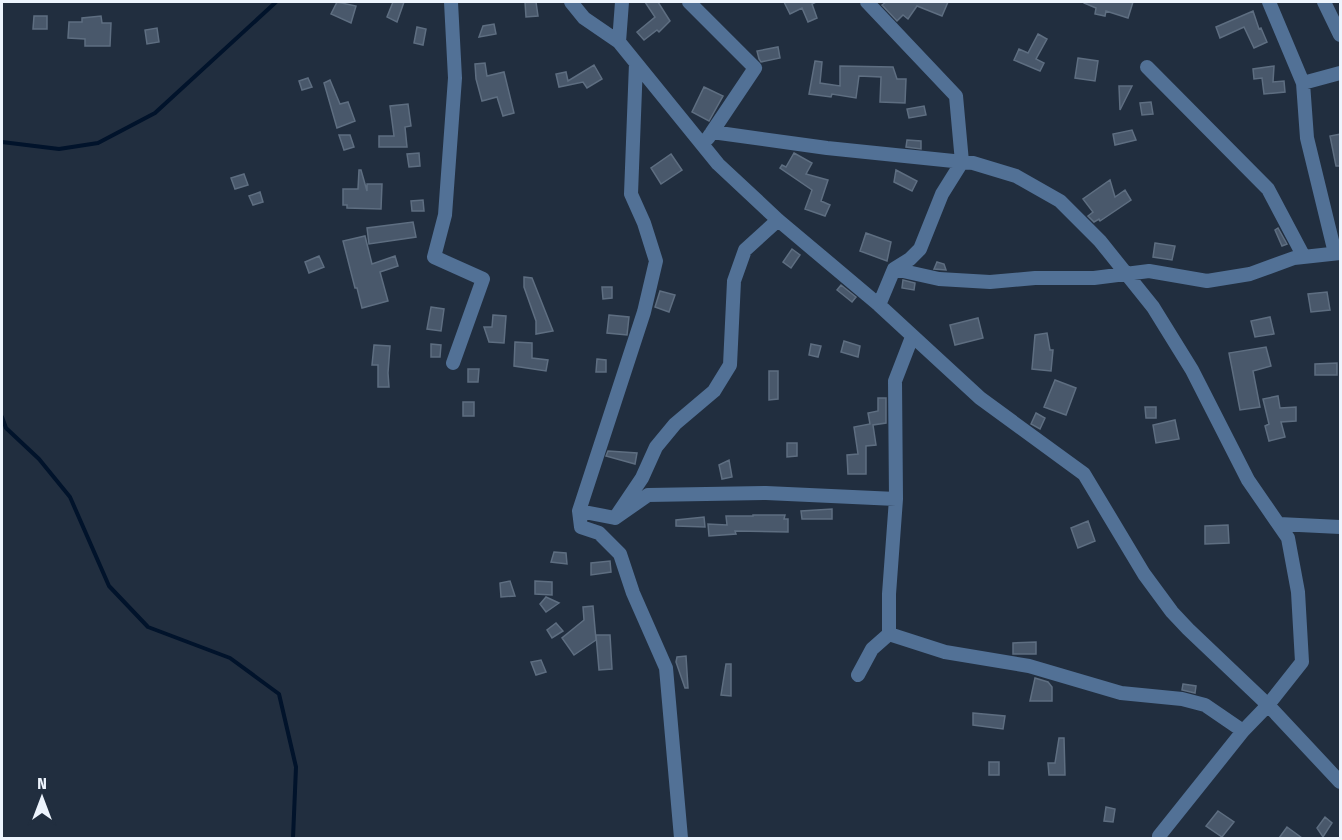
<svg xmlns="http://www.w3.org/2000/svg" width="1342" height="840" viewBox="0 0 1342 840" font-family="'Fira Sans Condensed',sans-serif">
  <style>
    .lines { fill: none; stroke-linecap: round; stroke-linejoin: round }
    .stream { stroke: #01132b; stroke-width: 4 }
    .building { fill: #49586b; stroke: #5e6e81; stroke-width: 1.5 }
    .minor { stroke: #527196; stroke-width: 14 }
  </style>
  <rect width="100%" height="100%" fill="#212e3f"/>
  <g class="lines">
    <path class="stream" d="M2,142l57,7 39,-6 57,-30 121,-111
      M2,417l4,11 33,31 31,38 39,89 39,41 82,31 49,36 17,73 -3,71"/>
  </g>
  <path class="building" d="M337,2l19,4 -5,17 -20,-9z
    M393,2h11l-7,20 -10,-5z
    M525,2h11l2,14 -12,1z
    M645,2h13l12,19 -11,11 -2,-2 -13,10 -7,-8 18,-15z
    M784,2h32l-4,2 5,14 -9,4 -6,-14 -12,6z
    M886,2h62l-6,14 -25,-10 -9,13 -5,-4 -6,6 -15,-16z
    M1084,2h49l-5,16 -22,-7 -1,5 -10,-2 1,-6 -12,-5z
    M1253,11l6,18 2,-1 6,14 -13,6 -10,-21 -24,11 -4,-11z
    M34,16h13v13h-14z
    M101,16l1,7h9l-1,23h-25v-7l-17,-1 1,-16h13v-4z
    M494,24l2,10 -17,3 4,-11z
    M417,27l9,2 -3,16 -9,-2z
    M157,28l2,14 -12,2 -2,-14z
    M1038,34l9,5 -11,20 8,4 -4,8 -26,-11 5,-11 9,4z
    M778,47l2,11 -19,4 -2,-3 -2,-8z
    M1078,58l20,3 -3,20 -20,-3z
    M815,61l7,1 -2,21 20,3v-20l53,1 4,12h9l-1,24 -25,-1 1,-25 -22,-1 -3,22 -24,-4 -1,3 -22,-3z
    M485,63l2,13 17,-4 10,41 -11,3 -6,-19 -15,4 -6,-22 -1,-15z
    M594,65l8,14 -15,9 -4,-6 -24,5 -3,-13 10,-2 2,9z
    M1274,66l-1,16 11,-1 1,11 -21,2 -2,-16 -8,1 -1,-10z
    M308,78l4,9 -10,3 -3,-9z
    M330,80l10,24 8,-2 7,19 -18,7 -13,-45z
    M1119,86h13l-12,24z
    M704,87l19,9 -14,25 -17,-9z
    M1151,102l2,12 -11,1 -2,-12z
    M408,104l3,22 -6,1 2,20h-28v-11h15l-4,-30z
    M924,106l2,9 -17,3 -2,-9z
    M1132,130l4,10 -21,5 -2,-11z
    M1341,134v32h-5l-6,-30z
    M339,135h11l4,12 -10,3z
    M907,140l14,1v8l-15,-2z
    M419,153l1,13 -11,1 -2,-13z
    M794,153l18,10 -6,11 22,6 -7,21 9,4 -5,11 -20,-7 7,-19 -32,-22 2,-3 4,2z
    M671,154l11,16 -21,14 -10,-16z
    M359,170h2l6,21v-7h15l-1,25 -34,-1v-3h-4v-16h15z
    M896,170l21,11 -5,10 -18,-9z
    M244,174l4,11 -13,4 -4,-11z
    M1110,180l5,17 10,-7 6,10 -31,21 -1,-2 -5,3 -6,-6 5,-4 -10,-13z
    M260,192l3,10 -10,3 -4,-9z
    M423,200l1,11h-12l-1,-10z
    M413,222l3,15 -47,7 -2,-16z
    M1278,228l9,16 -5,2 -7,-16z
    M866,233l25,9 -4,19 -27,-10z
    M365,236l7,28 23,-8 3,10 -18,6 8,29 -26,7 -5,-20h-2l-12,-47z
    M1155,243l20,3 -3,14 -19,-3z
    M792,249l8,6 -9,13 -8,-6z
    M319,256l5,11 -15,6 -4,-11z
    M937,262l7,2 2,6 -12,-1z
    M524,277l8,1 21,53 -17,3v-13l-12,-34z
    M903,280l12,3 -1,7 -12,-2z
    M841,285l15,12 -4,5 -15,-12z
    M602,287h10v11l-9,1z
    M660,291l15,4 -6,17 -14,-5z
    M1327,292l3,18 -19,2 -3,-18z
    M431,307l13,2 -3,22 -14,-2z
    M493,315l13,1 -2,27 -15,-1 -5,-15h8z
    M609,315l20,2 -2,18 -20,-2z
    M1270,317l4,17 -19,3 -4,-16z
    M978,318l5,20 -28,7 -5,-20z
    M1047,333l3,17h3l-2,21 -19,-2 3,-34z
    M844,341l16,5 -2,11 -17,-5z
    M515,342l17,1v15l16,2 -2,11 -32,-5z
    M431,344l10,1 -1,12h-9z
    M811,344l10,2 -3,11 -9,-2z
    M374,345l16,1 -2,27 1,14h-11v-22h-6z
    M1266,347l5,19 -18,5 7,36 -20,3 -11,-57z
    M597,359l9,1v12h-10z
    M1337,363v12h-22v-11z
    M468,369h11l-1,13h-10z
    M769,371h9v28l-9,1z
    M1055,380l21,8 -10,27 -22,-8z
    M1278,396l2,12 16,-1v14l-15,1 4,15 -16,4 -4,-15 4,-2 -6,-25z
    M878,398h8v25l-13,2 3,20 -10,1v28h-18l-1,-19 11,-1 -4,-27 16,-3 -2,-11 10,-2z
    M463,402h11v14h-11z
    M1145,407h11v11h-10z
    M1036,413l9,5 -5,11 -9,-5z
    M1175,420l4,19 -23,4 -3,-18z
    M787,443h10v13l-10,1z
    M608,451l29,2 -2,11 -29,-8z
    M729,460l3,17 -10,2 -3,-14z
    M832,509v10h-30l-1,-8z
    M753,515h32l-1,4h4v13l-53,-1 1,3 -27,2 -1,-12 19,1 -1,-9h27z
    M704,517l1,10 -29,-1v-6z
    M1088,521l7,20 -17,7 -7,-20z
    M1228,525l1,18 -24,1v-18z
    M554,552l12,1 1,11 -16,-2z
    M610,561l1,11 -20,3v-12z
    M510,581l5,15 -14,1 -1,-14z
    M535,581l17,1v13l-17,-1z
    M546,597l13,6 -13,9 -6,-8z
    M593,606l3,34 -22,15 -12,-17 22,-18 -1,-13z
    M556,623l7,8 -11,7 -5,-8z
    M596,635h14l2,34 -13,1z
    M1036,642v12h-23v-11z
    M686,656l2,32h-3l-9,-26 1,-5z
    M541,660l5,12 -10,3 -5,-13z
    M726,664h5v32l-10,-1z
    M1035,678l13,4 4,5v14h-22z
    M1183,684l13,2 -1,7 -13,-3z
    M973,713l32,3 -2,13 -30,-4z
    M1059,738h5l1,37h-16l-1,-12h7z
    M989,762h10v13h-10z
    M1106,807l9,2 -2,13 -9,-1z
    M1218,811l16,11 -12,15 -16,-11z
    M1325,817l7,6 -9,14 -6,-9z
    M1287,827l15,11h-23z"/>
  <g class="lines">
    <path class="minor" d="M451,2l4,76 -10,137 -11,42 49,22 -30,84
      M571,2l13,16 35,24
      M622,2l-3,40 99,122 60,56 101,85 101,93 104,76 60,100 28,38 16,17 80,76 72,77
      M689,2l66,66 -47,70
      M867,2l89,94 6,66 -20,32 -22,55 -10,10 -16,10 -15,36
      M1269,2l34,81 4,55 28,115
      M1324,2l16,33
      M636,63l-5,131 13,29 12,38 -12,51 -65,199 2,16 18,6 21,21 13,39 33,75 15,170
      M1147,67l121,122 36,68
      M1303,83l37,-10
      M712,132l115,16 146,15 43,13 44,25 40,40 53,66 39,63 56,110 40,58 10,54 4,70 -34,43 -25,26 -84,105
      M894,269l45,10 51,3 45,-4h59l55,-7 58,10 43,-7 44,-16 46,-5
      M579,511l36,7 33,-23 118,-2 130,6
      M615,518l27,-40 14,-31 19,-23 39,-33 16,-26 4,-84 11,-31 33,-30
      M1279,524l61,3
      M889,634l56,18 84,14 92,27 61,6 23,6 38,26
      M858,675l14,-26 17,-15v-40l7,-95 -1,-118 17,-44"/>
  </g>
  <rect width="1342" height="840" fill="none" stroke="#edf4fd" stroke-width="6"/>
  <g transform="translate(42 798)" stroke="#212e3f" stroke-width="4.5" paint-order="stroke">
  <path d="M0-4.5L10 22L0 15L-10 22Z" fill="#edf4fd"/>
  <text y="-9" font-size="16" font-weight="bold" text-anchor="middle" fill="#edf4fd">N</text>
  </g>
</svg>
